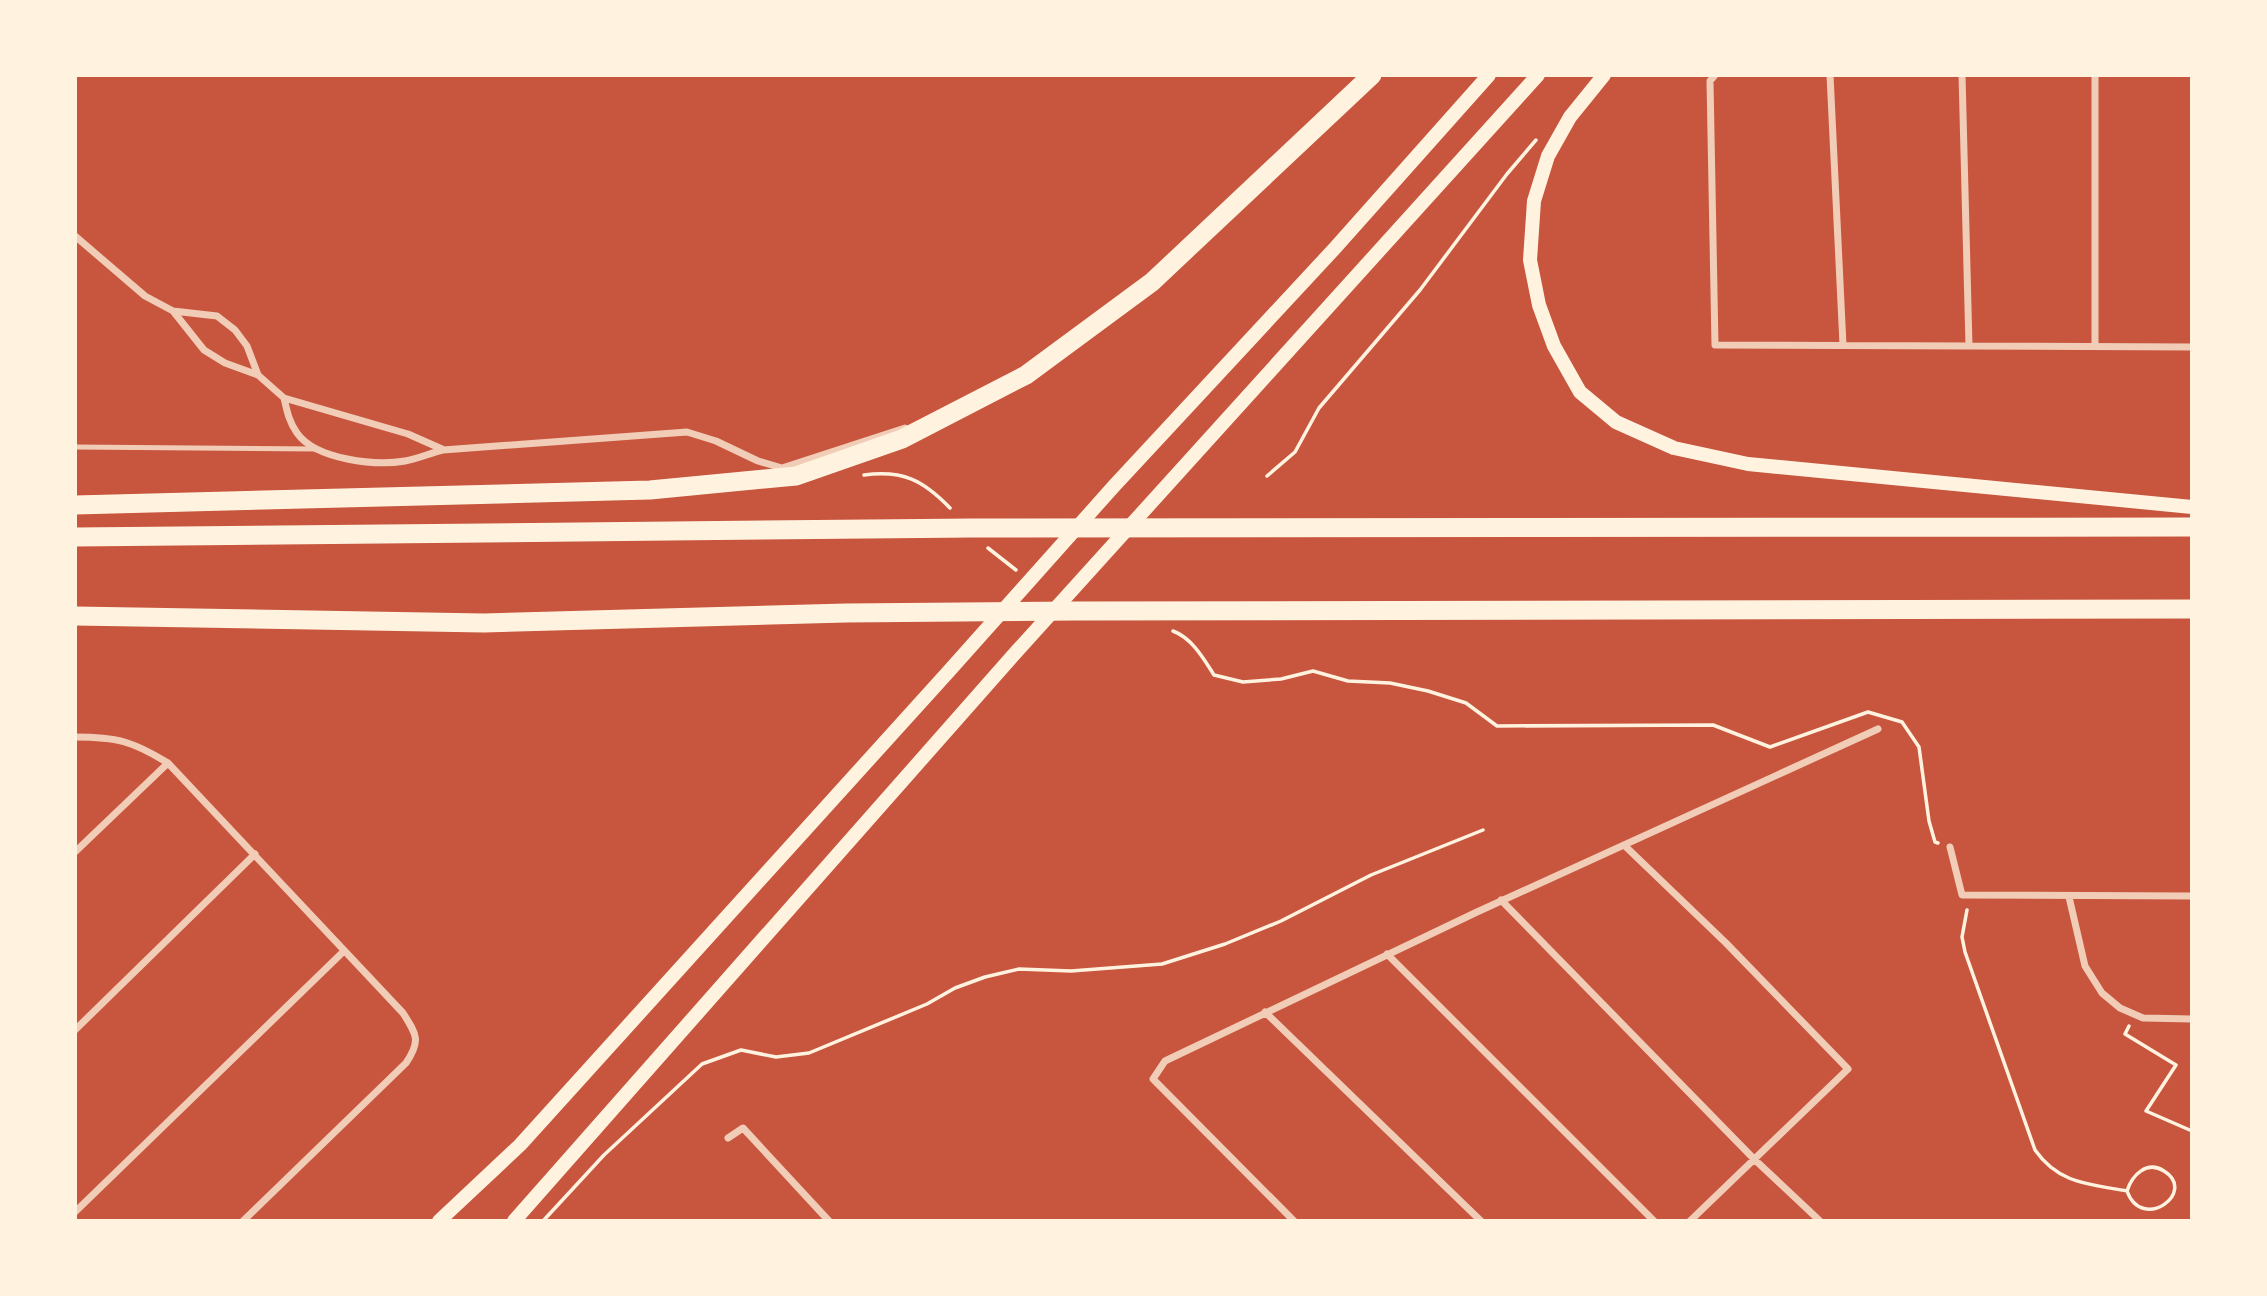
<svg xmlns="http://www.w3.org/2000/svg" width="2267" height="1296" viewBox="0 0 2267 1296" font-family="'PT Serif',serif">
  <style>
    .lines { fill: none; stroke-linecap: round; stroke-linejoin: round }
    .path { stroke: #fff3e0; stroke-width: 3.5 }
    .service { stroke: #f1ccb7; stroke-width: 5 }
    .minor { stroke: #f1ccb7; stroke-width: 7 }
    .secondary { stroke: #fff3e0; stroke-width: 14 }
    .motorway { stroke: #fff3e0; stroke-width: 19 }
  </style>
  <rect width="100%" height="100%" fill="#c8553d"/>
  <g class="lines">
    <path class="path" d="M864,475c39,-5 59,5 86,33
      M1267,476l28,-24 24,-44 101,-118 87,-116 29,-34
      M988,548l28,22
      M1173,631c19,7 31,28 41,44l29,7 38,-3 32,-8 35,10 42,2 38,8 38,12 31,23 216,-1 57,22 98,-35 34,10 17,25 10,74 6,21 3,1
      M1967,910l-5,27 3,15 70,198c24,34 54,34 92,41 15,42 71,1 37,-20 -17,-11 -32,4 -37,20
      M2129,1026l-4,8 51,31 -30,46 46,20
      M543,1221l61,-66 98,-91 39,-14 35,7 33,-4 118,-49 28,-16 30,-11 34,-8 52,2 91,-7 63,-20 56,-23 90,-46 112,-45"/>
    <path class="service" d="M75,447l242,2"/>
    <path class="minor" d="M1715,75l-5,6 5,264 477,2
      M1830,75l13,270
      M1962,75l7,271
      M75,236l70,60 28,15 44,5 18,14 12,16 11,29
      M173,311l31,39 21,13 33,12 26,23 124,36 34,15
      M2095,346v-271
      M284,398c3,13 5,24 13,35 19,27 79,33 108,28 13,-2 25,-8 38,-11l244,-18 29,9 42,20 24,7 123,-40
      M75,737c42,0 57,4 93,26l235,250c14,22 18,28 3,50l-163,158
      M1624,845l102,98 122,126 -158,152
      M1950,847l12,48 230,1
      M75,852l93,-89
      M2069,897l16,69 17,27 18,15 23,10 49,1
      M1501,900l253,259 66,62
      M1387,954l267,267
      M1265,1012l216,209
      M75,1030l180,-176
      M728,1138l15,-10 86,93
      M75,1212l269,-261
      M1294,1221l-141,-142 12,-18 312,-149 401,-183"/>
    <path class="secondary" d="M1604,75l-34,42 -22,39 -14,45 -4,59 9,45 15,41 26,46 36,30 58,26 74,16 444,43
      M439,1221l81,-76 429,-474 165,-185 221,-238 154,-173
      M514,1221l503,-570 521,-576"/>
    <path class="motorway" d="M75,505l575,-15 146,-14 106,-37 124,-64 126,-93 220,-207
      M75,537l898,-9 1219,-1
      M75,616l409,7 362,-10 229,-2 1117,-2"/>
  </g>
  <rect width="2267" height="1296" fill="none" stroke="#fff3e0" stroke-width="154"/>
</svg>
